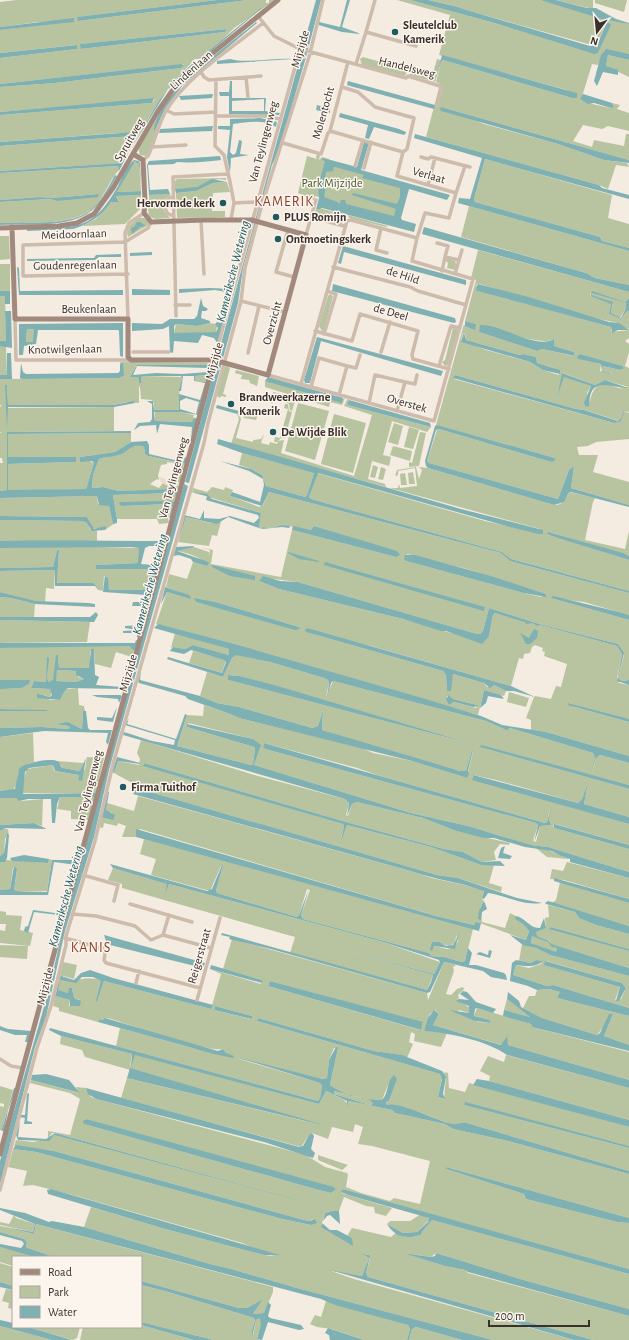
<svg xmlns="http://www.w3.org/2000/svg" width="629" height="1340" viewBox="0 0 629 1340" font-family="'Alegreya Sans',sans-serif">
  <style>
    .green { fill: #b8c4a0; fill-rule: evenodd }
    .plaza { fill: #ecdcc8 }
    .water { fill: #7fb0b2; fill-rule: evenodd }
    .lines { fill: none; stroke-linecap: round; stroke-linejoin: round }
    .street { stroke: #cdbbac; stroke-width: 3.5 }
    .secondary { stroke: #a18a7d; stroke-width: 5 }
    .poi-dot { fill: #1f5a5e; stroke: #fbf5ee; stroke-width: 1.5 }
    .labels { text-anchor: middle; stroke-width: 3; stroke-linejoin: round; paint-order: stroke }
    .poi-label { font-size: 12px; font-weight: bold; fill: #3b302b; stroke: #fbf5ee; text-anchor: start }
    .street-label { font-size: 12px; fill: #3b302b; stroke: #fbf5ee }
    .park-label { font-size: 12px; fill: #4a5a2e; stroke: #fbf5ee }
    .water-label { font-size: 13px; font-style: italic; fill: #1f5a5e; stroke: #fbf5ee }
    .quarter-label { font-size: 14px; letter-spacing: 1px; fill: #8c3b22; stroke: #fbf5ee }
  </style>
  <rect width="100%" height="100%" fill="#f4ebe1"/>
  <path class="green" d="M16,0h201l-139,17v4l170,-21h18v3h3v-3h6l-41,28 -10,10 -23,19 -6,2 -22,23 -15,20 -36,61 -122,8v-25l132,-10 -15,-3 -117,9v-27l152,-12 3,-4 -155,13v-25l55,-4 126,-15 3,-4 -184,20v-26l77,-9 -1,-4 -76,8v-23l74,-9 -36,1 -38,5v-25zM227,29l-2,3 -144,17v-5z
    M397,0h13l88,24 93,29h7l12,-29 -4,-1 -9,22 -2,1 -133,-37 -2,-2 -32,-7h112l89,24v30l-24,-4 -7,15 -6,-1 -11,36c9,4 20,6 30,8l3,-2 -2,-3 8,2 -3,4 12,4v18l-21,-5 -6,3 -19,-4 -10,16 19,6 2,-7 30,6 2,-12h3v26l-188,-53 43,17 74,20 46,16 23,3 2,4 -13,-2 -8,24 -9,-4 -173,-48 14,-53 -4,-2 5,-20 2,-2 129,38 -5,-8 -128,-35 11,-40z
    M556,0h37v9z
    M595,0h32l-3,12 -29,-9z
    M608,55l21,5v17l-23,-11z
    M363,57l39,11 5,3 -2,5 -43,-11 -2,-6z
    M437,59l4,1 -6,22 -25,-7 2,-6 4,2v2l16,4z
    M173,93l-8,12 -10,26 11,-24 10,-12 -9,12 -18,46 -3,3 -6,-1 -2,-7z
    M317,154l3,1 -1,5 3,-3 7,2 1,2 -7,-3 77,27 3,5 -9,28 -79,-22 -1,4 -16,-7 9,-37 10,3 -1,-2z
    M485,159l127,36 -4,23 21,6v24l-27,-7 -2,-4 -125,-35 -1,-3z
    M137,161l2,3 2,27 -24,1 16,-30z
    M118,166l1,4c-10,10 -14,26 -24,36 -20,21 -68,16 -95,17v-21l50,-3 7,2 42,-7 -47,4 -12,-1 -40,3v-27z
    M226,178v2l-8,-1 -24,9 -19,1v-8l2,-2z
    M227,182l3,10 -17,1 -1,18h13v6l-48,1 -1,-25 20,-2 17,-8z
    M170,194l1,2c-8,2 -8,8 -7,15l6,7 -14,1 -6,-2c-4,-6 0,-15 -1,-22z
    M141,195l-1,14 -15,15 -42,2 13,-7 15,-17 8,-1 -3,-5z
    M469,206l160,45v34l-34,-7 -9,-5 -125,-36z
    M319,208l28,7v3l-6,6 -27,-8 1,-5z
    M348,215l40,11 -2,1 -37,-9z
    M139,218h5l4,3v4l-20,12 -1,-4 3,-8z
    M0,236h9l1,23 -10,1z
    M478,250l151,42v6l-4,4 -34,-10 35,11v5l-6,10 -9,-5 2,-9 -6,-4 -16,-5v-2l-1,2 20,8 1,1 -2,10 12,5 5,-7 3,-1v18l-6,-2 -5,-4 -33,-7 -105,-32h-3l-1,4 2,3 133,36v5l18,-2v8l-4,3 4,3v8l-4,14 4,2v44l-6,-1 -2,8 3,-7 5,1v26l-33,3 -8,4 -11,1 2,8h19l-5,17 36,10v23l-58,-17 3,-22 -5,4 -11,29 -129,-36 -2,-2 10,-31 2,-1 105,31 8,2 3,-4 -119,-33 28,-101 1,2 11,-2 -11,-3 11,-41 -5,-2zM481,325c17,4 59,22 73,14v7l20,6 1,3 -1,1 -32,-7 -5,2 -58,-19zM463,333h2l1,7 54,15 4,-1 12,3 1,6 17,5 6,4 -1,3 -16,-5 -13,-8 -44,-12 -25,-10zM580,354l43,12v3l-3,1 -17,-4 -1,5 10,3 -12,-3 1,-7 -22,-5 -2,-3zM563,373l32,12 10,-5 23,7c-9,4 -14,-2 -22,-3 -10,-2 -16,11 -16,20l-3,-11 4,-7 -27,-10 -7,22zM455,375l121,34 9,1 34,11 -5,2 -160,-44z
    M448,259l7,2 1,3 -1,6 -8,-2 1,-5 -3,-3z
    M0,264h10v27h-10z
    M330,294l3,2 -9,34 -2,1 -3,-5 9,-30z
    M0,296h5l1,45h-6z
    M210,323l5,1 2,2 -1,6 -40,2 -2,-2 2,-8 21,2z
    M453,328l5,1 -10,36 -3,1 -3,-4 3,-2z
    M27,329h8l-1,13h-8z
    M0,346h6l1,29h-7z
    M120,362l88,1 3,2v6l-4,-6h-70l-7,12h8l1,6h2v-6l4,-1 37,1 -3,18v15h-25v-7l-2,-3 -11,-1 -1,-12 -1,-1v17l-12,-1 -14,3h-105l-1,-20h-2l2,23 107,-1v24l-107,1v58l-7,1v-28h3l-1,-5h-2v-25h2l-2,-1v-25l2,-2h-2v-26l119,-1 5,-2z
    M227,366l3,2 -7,26 3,1v2l-5,-1 -1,2 -3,-2 7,-29z
    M236,370l23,6 -2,10 -7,-3 -1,-3 -8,-1 1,-4 -7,-2z
    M208,375l-2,7 -11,-1v-5z
    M265,381l78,18 2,-1 -3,7 -12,-3 -1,5 -64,-20z
    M273,392l23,6 -4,13 -2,-1 -1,-6 -10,-6h4v-2l-6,-2v3h-3l-2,7 -2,-4 3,-3z
    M348,398l1,2 -2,5 84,22 -4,5 -35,-11 -9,34 8,2 -2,9 -17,-5 -4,18 17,5 1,3 -155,-43 8,-25 -2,-5 2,-1 2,6 -5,19 17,4v-2l8,-1 3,-5 -3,9 8,2 1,-3 7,2 1,-3 6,-1 -3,13 73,23 18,-61 -28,-9z
    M298,403l31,8 -14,49 -30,-9z
    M285,404h3l1,7 3,1 -7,26h-4l-4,4h-3l1,-5 5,1 8,-29 -4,-1z
    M256,408l4,1 -4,11 -12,-2 -2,-4 12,3z
    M155,412h25l14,3 -1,2 4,2 -5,3 -36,-1 -2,-2z
    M334,414l32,9 -13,50 -32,-9z
    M394,423l9,3 -5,19 -10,-3z
    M409,427l10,3 -6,19 -9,-2z
    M420,432l6,1 -7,33 -10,1v-5l3,1z
    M131,433v9l-16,10 -35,5 14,6 -8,26 -78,2v-27l68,-2v-5h-68v-23z
    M138,445l6,2 1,7 3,2 36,8 -4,18h-3l2,-12 2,-1 -7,-6 -7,-1v2l-6,1 -3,10 1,5 -2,-1 -7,5 9,4 4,-5 5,3 10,-1v5l-59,1 -16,-4 -11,1 1,-13 6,-16 21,-5 8,-5z
    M393,446l19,5 -2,10 -20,-6z
    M242,453l71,19 1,1 -7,22 -2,2 -39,-11 -4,-11 -11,-6 -12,-4z
    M373,465l5,2 -3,11 -5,-1z
    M381,467l5,2 -3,11 -5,-1z
    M416,467l3,12 3,-9 -3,-3 9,1 126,37c9,1 12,-7 15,-13l26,6 -2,4 -8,38 40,9 4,-18v25l-77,-23 -5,1 82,26v31l-118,-32 -9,-7 -191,-53 -2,-2 8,-24 168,48 58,13 -3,-5 -150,-41h8l1,-4 1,4 17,-2 -2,-18 -17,3v4l-3,1 2,-6z
    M413,472l2,12h-6l-1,-11z
    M405,473l2,12h-6l-1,-11z
    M212,487l12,3 1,-3 8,3 -3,6 29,11 4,-2 6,-13 232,61 9,8 119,32v22l-45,-13 -33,-4 78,22v60l-7,1 -4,-3 6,-23 -6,-11 -82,-21 -47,-15 -6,23 -3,3h-3l-179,-52 -24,-3 -15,2 20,8 124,30 48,14 38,3 4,-21 2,-2 37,10 5,3 3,-1 77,21 5,8 -5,24 2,5 10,2v34l-61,-16 7,4 54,15v34l-83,-24 -15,-2v-10l-5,-2 8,-21 1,-1 16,3 5,-13 5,1 6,-23 -23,-8 1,-4 -3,-1 1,-3 -8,-3 -3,2 -2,6 -6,1 -1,5 -4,-1 -8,28 -140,-40 -65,-14 137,39 3,4 1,16h3l3,-17 31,9 3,4 7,-2 12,6 -2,5 -20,-6 -6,25 -243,-71 -79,-20 11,-32 23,7 -8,-6 -16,-6 3,-13 18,5 6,-17 14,4c-4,-9 -20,-13 -30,-15v-1l17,-3 15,5v4l1,-6 -10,-3 13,3 -2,14 70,13 11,-47 104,27 -41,-18 -41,-13 -3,4 -29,-5 -11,3 -8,-1 -1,2 -3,-1 2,-15 -69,-21 1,-4 14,4zM407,554l60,15 79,25 -5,3 -17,-4 -118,-32zM325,562l159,45 1,2zM196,602l23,1 80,24 1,2zM447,696h3l3,3 24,6 -1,3 -22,-6 -5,3z
    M174,493l3,6 -2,3h-55l2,4 47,-2 3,1 -4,13 1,5 -10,1 -2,-5h-40l-4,-24z
    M97,496l1,8 11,2 4,17h2l-10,7v-4l-9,3 -3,-1 -6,-11 -87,-1v-18z
    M186,517l25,6 10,-1 -4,14 -5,-1 -3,11 -31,-4z
    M0,520l83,1h3l4,8 7,2v10h-97z
    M59,546l80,2v15l-43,2 61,3 -2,6 -4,-3 -2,17 -6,3 -34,-1 -2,-14h-3l-1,15 -5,-1 -5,-7 -34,1 -2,-2 2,-32h-2l-4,17 -53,1v-20z
    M53,570l2,1 -1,18 -8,-1 -1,14 -13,-1 -32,-9v-21z
    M0,597l11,1 24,6 -1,13h-34z
    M0,620l90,2 -3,20 -87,1z
    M175,633l54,16v6l-36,-10 -8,4 -14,-2 -1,4z
    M43,646h86l5,4 -2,7 -16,-5 -5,16 -16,-4 -1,-15 -4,3v16h-31l-1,-13 -5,26 -4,1 -2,-4 1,-21 -2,25 -12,-1 -3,7 19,1 2,3 -2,5 -6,-2 6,5h10l6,-11 12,-1 1,17 5,1 1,5h-2l-1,18 -12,-6h-9l1,2 6,1 2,2 -3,1 -25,-2 -42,1v-17h48l-48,-2v-20l20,-1 9,-4 -7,-4h-22v-32z
    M193,651l33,9 -4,13 -33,-10z
    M236,654l34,8 54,16 4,2 1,3 -3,14 7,-16 153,40 20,9 -4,17 4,-16 4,-3 83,25 2,5 -3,14 4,-14 4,-3 29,8v22l-149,-38 149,42v28l-45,-13 4,-22 -6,17 -4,4 -82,-23 -23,-5 -1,4 157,45v21l-74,-21 -2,2 1,2 75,21v23l-81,-25 -18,-2 -62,-19 -57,-13 -157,-48 6,-18 -7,-8 -65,-16 -1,4 67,20 1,2 -2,15 -2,1 -74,-19 10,-31 16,1 1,-11 26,9 9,4 123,30 11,5 39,8 55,17 6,-27 -1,-1 -6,21 -2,1 -60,-16 -82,-26 1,-20 -5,16 -6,2 -73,-21 -22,-4 -17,-7 7,-24 16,5 9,-19zM228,675l12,1 236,69 -248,-65zM264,743l93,25 23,8 165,47 2,-1 3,-13 -1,10 2,6 -11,1 -4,16 -3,-1 5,-16 -2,-2 -271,-74 -2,-2z
    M57,670l19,1 2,6 6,2 -8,3 -21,-1z
    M509,692l20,6 -3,9 -19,-5z
    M33,733l1,29 -4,1 -12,9 -1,12 -4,6 -13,1v-54z
    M141,740l117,36 87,23 4,4 -3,12 2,1 4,-12 5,-2 66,16 33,13 54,12 -1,2 -9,-1 -6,8 2,8 -14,2 -19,-10 -19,-3 -98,-27 -202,-59 -1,2 200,59 1,2 -4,17 7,-18 84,22 50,18h13l-5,18 13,4 -1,5 -43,-14 -21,-3 -302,-87 -1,-4 -20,-11 4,-12 21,4 1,-6 -3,-6z
    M87,757l17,1 -8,35h-74l1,-11 4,-13 26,-4 1,6 25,4 -1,5 7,-11z
    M57,761l27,2 -4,8 -17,-3z
    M138,796l276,76c22,9 47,11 70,18l-2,8 3,5 -2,-1 -3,6 2,14 23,6 5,-15 6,3v3l7,5 6,7 -3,9 -49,-18 -3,3 -38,-9 -296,-87 -4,3v5h-14l4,-11 -8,-3 -1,3 -13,-3 -1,5 -4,-1 3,-10 11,-4 -7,-2 1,-8 27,8z
    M60,797h35l-6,23 -18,-1v-8l-14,-2z
    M0,798h16l4,3 23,-2 -1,27 -8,-3 -34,2z
    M4,829h4l1,6 -1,-2 -3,6 -1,14 -4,3v-25z
    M144,839l329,90 -8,32 -3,1 -18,-5 -13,-1 -2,-3 -126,-34 -2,-4 9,-25 -3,-1 -8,26 -2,2 -80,-24 -1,-3 7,-24h-2l-11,25 -59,-16 5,-16 -16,-5zM457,935l1,6 -3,6 -8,2 -13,-3 -2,4v-7l7,-1 2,2 9,2 4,-3z
    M536,848c13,-1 22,8 34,11l-23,-2z
    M49,859l3,1 -5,31 -24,1 -9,-2 3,-20 -4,-3 -3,22 -10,1v-28l7,-2 41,3z
    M567,862l62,16v21l-65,-19 -14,-1 2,-10 11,2z
    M113,868l55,16 -3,11 4,-11 214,58 57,20 -6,12 -100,-27 99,28 -6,15 -137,-37 5,-16 -173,-49v-4l-14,-4z
    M560,882l69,21v23l-77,-23 4,-3z
    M548,905l27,7 4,6 17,7 33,9v15l-78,-22 -1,1 79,23v17l-79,-24 -1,-4 -12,-4 -2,-4 11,-4 -1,-10 4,-1z
    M0,911l6,1v3l16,1 -2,14 13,3 -3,13 -30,-3v-13l5,1 1,-7h-6z
    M532,935l16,7 9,6 -1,5 -25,-10z
    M232,939l195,54 1,7 16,-38 12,3 -3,2 1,4 -8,23 5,1 6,-6 6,-2 1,2 -6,6 1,4h-2l13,9 -1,5 -10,-3 -2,3 21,9 13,1 -1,-3 -16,-4 3,-8 54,16 1,3 97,25v28l-121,-35 -2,-8 -4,8 -69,-20 6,-11 -4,-4 -5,4 -6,17 23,2 -6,14 -27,-6 1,-7 -4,-2 -2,10 4,2 -6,14 -7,-3 -26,-4 -116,-33 -1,3 183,53 2,4 -4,19 6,2 2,-23 -2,-4 4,1 1,15 16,4 4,-9 160,44v19l-164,-43 -1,2 165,43v23l-162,-48 -14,2 -34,-13 -25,-7h-7l-1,-3 3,-1 8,-23 -9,7 -6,15c-17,0 -39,-5 -52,-15l8,-37h-4l-5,12 -2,18 -4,1 -87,-21 84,25 2,3 -2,12 -2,3 -202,-55 4,-18 72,20 34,5 -3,-4c-14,4 -96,-26 -116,-31l-4,2 -4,-1 -1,3 -39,-11v-3l-6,-2 2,-10 15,4 -1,6 11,-6 -6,-2 -2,-10 -4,5 -12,-3 7,-28 14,3 -3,14 -11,-3 -1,4c15,3 25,-6 40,1l-5,21 7,-21 107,28 10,-35 -11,-5 51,15 1,-4 -39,-11zM270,981l153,42 -3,7 -152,-44zM215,1006l37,10v2l-1,1 -37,-9z
    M522,944l14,4 14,7 79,21v32l-76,-23 -6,1 -34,-11 3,-10 13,3 12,-4 1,-3 -6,-1 -5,3 -12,-2zM546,961l76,22 4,5 -5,11 -6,1 5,-13 -75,-22z
    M0,945l28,1 -1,13 -27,-2z
    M549,989l12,3 -4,6 72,18v29l-25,-9 9,-22 -16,21 -55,-17 -19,-10 6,-12h6l2,-6z
    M507,999l21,16 2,2 -26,-7z
    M61,1036l71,18 -2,13 4,-13 185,50 7,-13 18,9 4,4 1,-3 43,9 3,3 50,11 8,5 51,11 125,34v44l-183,-51v2l78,25 2,5 91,23 12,1v46l-279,-77 -8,-3 -1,3 3,2 48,14 -6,8 -11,-3 -1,-6 -8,-1 -22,-9 -5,14 -14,2 -4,13 31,19v-7l-5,-2 5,-8 39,9 5,-4c8,5 16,5 25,2l1,-3 10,-12 197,54v35l-102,-28 -91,-28 -5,4 -27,-4 41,13 20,4 3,3 161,43v24h-36l-225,-63 -2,-4 4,-14 -1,-4 -4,-1 4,4 -7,18 -31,-5 23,8 220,61h-81l-196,-52 -66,-19 -21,-5 -126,-37 7,-20 74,22 99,26 10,1 -32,-13 -169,-48 -40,-10 -10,1 4,-15 -19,-4 5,-18 23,3 246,67 29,6 2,-6 -3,2 -6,-1 -250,-69 -40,-5 2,-6 17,2 17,-3 4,-4 226,60 -225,-62h-3l-4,5v-7l22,4 10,-36 -10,-6 -40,-10 1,-3 48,13 -3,-6 10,1 5,9 5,2 210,56 19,12 22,6 1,2 -2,12 15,6 29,8 4,-3 26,6 10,-43 -58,-15 -14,-2 5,-17 -8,-3 -2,8 -21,-5 -4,12 -16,-6 -3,2 -8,12 -180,-49 6,-20 194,47 -236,-68 -3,-7 -22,-6zM85,1119l21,6 230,63 -5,5 -16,-4 -231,-65z
    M506,1055l123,33v32l-140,-39 1,-5 -10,-5 8,-15 16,6z
    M0,1086l13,4 -11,39 -2,1v-24l4,1v-3l-4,-1z
    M334,1091l36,9 3,4 -3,1 -36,-11z
    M318,1155l30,10 -6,5 -24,-10z
    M421,1214l7,3 1,3 -12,12 -14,1 -16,-9 3,-3h20z
    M14,1215l2,3 19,6 -2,8 -33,-7v-3l9,2z
    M36,1224l237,63v5l-9,21 -11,1 8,-13 -14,7h-8l-98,-27v-24h-87l-26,-9 -2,-1 1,-5 -3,-3 -24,-7v-6l34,8z
    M0,1247l5,1 29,9h-21v9l-13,-4z
    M0,1263l13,4v19l-13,-4z
    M141,1285l24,6 89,27 1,2 -3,10 1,6 3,-16 4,-2 2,3 -5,18 3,1h-46l-73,-18z
    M6,1289l7,1v19l-5,-1 1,-5 -7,-2z
    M326,1301l82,24 2,4 -3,11h-43l-32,-11 -15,-2 -7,-3 5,-9 6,2z
    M141,1325l53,15h-114l3,-13h58z
    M0,1326l52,14h-52z
    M28,1327h52l-3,11 -4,2z
    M416,1327l46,13h-53l3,-11z"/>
  <path class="plaza" d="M159,477l15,5h7l-2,4h-11l-7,-4z"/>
  <path class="water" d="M217,0h31l-170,21 -1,-4z
    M316,0h5l-15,57 -26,90 -8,18 -29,103 -5,35 -49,180 -4,-1 32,-124z
    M347,0h3l-8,27 19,7 -19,-2 -23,-7v-3l21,5z
    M410,0h18l31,7 4,2 127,37 7,-1 10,-23 4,2 -1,3 -12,26 -4,1 -96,-30z
    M540,0h16l31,8h9l20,11 13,4v1l-27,-5z
    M261,8h1l-59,50 -8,1 6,-2z
    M74,18v4l-74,8v-3z
    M256,22l1,1 -74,62 -17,22 -12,25c1,-37 75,-87 102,-110z
    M227,29l-2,3 -144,17 -1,-5z
    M77,45v4l-77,9v-5z
    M606,49l23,5v6l-21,-5 -2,11 12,4v5l-15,-3 -6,14 -3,-5 7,-26z
    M442,55l131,37 4,1v5h-5l-129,-38 -2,2 -6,20z
    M230,59c16,5 44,-2 63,0l-76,5v-3z
    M194,62l2,2 -28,25 -37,60 27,-47 15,-20z
    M181,64l3,1 -3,3 -126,15 -55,4v-3z
    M230,81h2v17h34l-1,13 15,2 -1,2 -50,-1v-18h-9l-1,-4h10zM264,99v12h-32v-10z
    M348,81l87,24 -1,4 -84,-23 -3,-1z
    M213,94l-1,4 -31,2 -2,-4z
    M583,94l29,9 2,4 -3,1 -17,-5 -6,1 -8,-5z
    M154,98l-2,5 -152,12v-3z
    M317,105l13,4v4l-14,-3z
    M441,107l188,53v3l-25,-3 -46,-16 -117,-33 -1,-1z
    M340,113l59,16 7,3v1l-2,2 -30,-8 -5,12 -4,-1 3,-13 -29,-8z
    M260,118l17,4 -1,5c-12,-8 -29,-5 -43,-3l-3,28 3,3 3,-2 3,-13 3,1 -2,13 9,1 -18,3 -1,15 -3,-16 3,-27 -12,-1v-3h12v-7z
    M213,126l-1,5 -53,2 1,-4z
    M134,132l-2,4 -132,10v-4z
    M415,134l184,51 3,3 27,7v4l-144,-40 -11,40 1,3 125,35 2,4 27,7v3l-171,-48 1,-5 11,1 12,-41 -68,-20z
    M364,142l5,1 -8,27 89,25 -3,5 -38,-11 -8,29 1,2 14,4 -2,8 -92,-24 -6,2 3,-12 -1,-11 7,-26 -3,-1 1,-2 34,9zM335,167l29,8 -2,3 38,10v9l-3,7 -44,-11 -1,2 44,14 -2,7 -48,-12 -1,-4h-4l-1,3 -16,-6 2,-11 -2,-3 2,-11 8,-1 -1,-3z
    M128,153l-9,18 -1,-5 -118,7v-2l121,-8z
    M220,156l1,4c-16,2 -30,3 -44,2l-3,2 -26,1 2,25 18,-1 2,5 -21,1 -2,-30 2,-4z
    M134,160l5,1 1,3 1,21 -2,-21 -4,-3 -18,31 24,-1v4l-25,1 3,6h-8c-10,14 -21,22 -38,27l-46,2v-2c49,-2 65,3 91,-43 4,-8 9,-21 16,-26z
    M115,175l2,1c-8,13 -14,26 -26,35 -20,17 -65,13 -91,14v-2c24,-1 68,3 88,-11 13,-9 20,-24 27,-37z
    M212,179l15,3 -14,1 -17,8 -20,2 -1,-4 22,-2z
    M99,194l-1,3 -41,4 -7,-2 -50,3v-2l40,-3 12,1z
    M137,222h3l6,4 -6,1 -8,7 -1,-6 3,-1z
    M424,227l162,46 9,5 34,7v7l-207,-58z
    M343,246l123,34v5l-122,-33 -3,12 -3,-1z
    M152,252v3l-22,1v-3z
    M121,254v3h-22l-4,3 -68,1v-2l58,-1h9l2,-3z
    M17,267l2,1 1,23 103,-1v5h-104z
    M333,284l122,34 1,4 -2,1 -122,-32z
    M478,284l47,12 84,26 10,1 10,7h-11l-6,3 -1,-6 -134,-36 -1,-3z
    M210,288l23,1 -1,4 -17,-3 -36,3v-4z
    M132,289l38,1v5h-38z
    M0,291h10v13h-5v-8h-5z
    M592,291l33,11 4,-4v13l-3,1 -5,7 -12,-5 2,-10 -20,-8zM592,293l34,10v5l-5,10 -10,-5 2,-11 -21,-7z
    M201,298l2,8 5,3 -2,2h-4l-1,7 9,3v2l-13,3 -21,-2 -2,2v7l42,-1 2,-4 -3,-4 2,-2 4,1 3,-11 3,1 -9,31 -4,-6 -12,-3 -4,8 -24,-2 -1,12 -3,-1 -1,-26 -6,3 -31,2v-8l30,1 8,-5h24l3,-3z
    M5,311h6l1,37 -12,-2v-5h6z
    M465,321l11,3 -1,6 -10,-4z
    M123,323v34l-3,-1 -1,-25 -1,-1h-80l-2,14 -12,2 -1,9h-4v-31zM27,329h7l-1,13h-7z
    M480,325c20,-2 55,25 74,14v7l20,6 1,4 -33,-7 -5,2 -58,-19z
    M464,332l2,8 54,15 4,-1 12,3 1,6 23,7v4l-17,-4 -13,-8 -69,-20z
    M317,337l126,34 -2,5 -120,-35 -11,42h-5l-1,-3z
    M7,353h4l1,26h-12v-4h7z
    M580,354l43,12v3l-3,1 -17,-4 -1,5 10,3 -10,-2 -1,-8 -23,-5 -1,-3z
    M21,363l2,9 3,2 92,-1 2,-2v-7l3,-1 1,13 -5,2 -97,1 -2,-1z
    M137,365h70l3,1 -11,49 -19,-3h-26v7l2,2 36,1 2,-4 3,1 -6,22 1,-14 -32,-3 -3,10 -1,-9 -16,1 -6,4 4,-7 12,-1 2,-3v-15l-5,-3h6l1,9h25v-16l21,6 5,-17 -11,-2v-5h-11l-2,15h-2l3,-13 -1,-2h-36l-4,1v6h-2l-1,-6h-8zM137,366l70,2 1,4 -26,2 -26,-1 -23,2zM195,376l12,-1 -1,7 -11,-1zM186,398l13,4 -3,12 -16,-5v-8z
    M562,373l33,12 10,-5 23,8c-11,1 -31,-10 -37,5 -2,5 -1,9 -2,13l-3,1 -2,-4 7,-17 -27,-9 -7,21z
    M455,375l121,34 8,1 34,11 3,-2 2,-8 6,2 -5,-1 -3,9 -7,2 -161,-45z
    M268,377l75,21 -1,5 -77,-22z
    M5,385h2l1,20h105l21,-4 1,2 -21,4h-106l-1,22z
    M349,400l81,23 1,4 -84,-22z
    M217,405l22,6 -2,3 -21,-6z
    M437,425l118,33v2l-3,2 -8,-2 -105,-31 -3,1 -9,31 2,2 129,36 11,-29 5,-4 -3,22 58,17v2l-58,-15h-2l-5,10 -10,3 -126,-37 -2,-2 -1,-5 10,-35z
    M131,431v2l-123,1v23h68v5l-68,2v26l78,-1 8,-26 -2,-2 -12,1v-5l35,-5 16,-10 16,-1 2,4v9l34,8 2,-5 2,1 -1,6 -38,-8 -3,-2 -1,-7c-11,-5 -17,6 -26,8 -6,2 -13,2 -19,4l-6,16 -1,13 11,-1 16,4 58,-2v10l-3,-6 -61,2 4,24v4l-4,1 -4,-18 -10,-1 -2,-9 -97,2v-7l7,-1v-58z
    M218,439l243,70 82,21v4h-4l-29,-7 -192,-54 -9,24 2,2 191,53 9,7 118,32v2l-119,-32 -9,-8 -232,-61 -7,14 -32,-10 2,-4 28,10 4,-17 -1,-6 -14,-8 -29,-10 31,8 11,6 4,11 39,11 2,-2 7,-22 -72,-20 -25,-9z
    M184,484l4,2 -79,284 -15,67 -29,94 -19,86 -11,30 -35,138v-24l4,-15 44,-153 18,-77 -32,-4 -6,21 -4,-2 1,-4 3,-1 5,-16 29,4 18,-48z
    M191,492l16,2 5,5 49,14 -2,15 -31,-11 -11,7 -31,-7 -7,22 5,-24 16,4 4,-9v8l15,1 11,-3 24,7 5,-5 -1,-3 -52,-15 1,-4z
    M166,501l9,1 -4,15 -2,1 3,-12 -3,-2 -47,2 -3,-2 1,-2z
    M0,516l87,1 7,12 11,-3 1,2 -1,2 -13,1 -6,-9 -3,-1 -83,-1z
    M282,525l8,1 -1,2 -7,-1 -20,2 1,-2 8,1z
    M293,526l18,4 3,-4 83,25 3,4 -4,2 -104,-27z
    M548,532l75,21 6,3v4l-71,-22 -11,-4z
    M165,537l-8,31 -5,1h-56v-4l42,-2 1,-15 -8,-1 -131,1v-7c54,-1 109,0 163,0zM149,546h8l2,2 -6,17 -12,-1 4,-16z
    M193,546l1,1 -17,4 29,10 3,2 -2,3 -14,-4 -2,-3 -12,-4 -6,1 3,-9z
    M57,550h2l-2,33h36l7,7 -5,-4h-40v-15l-2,-1 -53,1v-3l53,-1z
    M288,552l31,9v1l-20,-3 -11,-6z
    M405,555h10l76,21 55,18v3l-22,-4 -118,-32 -2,-2z
    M325,562l160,45 -1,4 -160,-46z
    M212,565l43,11v4l-25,-4 -18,-9z
    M151,571l4,3 -9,35 -2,1v-4h-12l1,-4h12l2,-7 -44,-3 2,-17 3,3 1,12h38z
    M263,576l17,5 18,1 179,52h3l3,-3 6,-23 47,15 82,21 6,9 -6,25 4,3 7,-1v5l-12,-4 5,-27 -5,-8 -77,-21 -3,1 -5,-3 -6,1 -1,-2 -30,-9 -2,2 -4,21 -7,8 -36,-13h-5l-38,-12 -124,-30 -20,-8z
    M165,587l24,8 2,2 -1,2 -23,-7 -6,12z
    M0,592l35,9 53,2 7,1v3l-60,-3 -24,-6 -11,-1z
    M553,596l66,16 10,3v5l-78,-22z
    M194,598l25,5 80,24 1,2 -5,1 -99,-28z
    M96,612l2,3 -4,7 -94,-2v-3h90z
    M158,624l77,20 194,56 52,16 21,9 44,7 83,24v7l-29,-8 -4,3 -5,14 4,-14 -2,-5 -83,-25 -4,3 -4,16 4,-17 -20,-9 -153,-40 -2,2 -4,14 2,-14 -1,-3 -4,-2 -54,-16 -34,-7 -4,3 -9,19 -56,-18 1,-2 54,16 4,-11 -2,-2 -33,-10 -7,4 -14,-3 3,-4 12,2 8,-4 36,10v-6l-75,-21z
    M142,625l-3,12h-2v-4h-14v-2l14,-1 -12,-2v-2z
    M307,628l204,58 24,11 -21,-6h-8l-12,-6 -4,3 -6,-5 -31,-9 -2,17h-4l-1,-16 -3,-4 -137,-39 -1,-2z
    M534,629l4,2 -1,7 -7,6h-4l-6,-11 9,5z
    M136,640l2,1 -4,10 -5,-5 -129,2v-5h135z
    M91,649h3l1,26 4,2 -3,8 26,2 4,-14 1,1 -4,17h-2v-2l-52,-1 -3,1 -6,11 -23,-2v-4l13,3 2,-2 -2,-6 -19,-1 3,-7 12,1 1,-25 2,1 -2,20 2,4 4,-2 3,-25h2l1,13h30zM57,670l19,1v4l8,4 -8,3 -20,-1z
    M141,670l-1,10 60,16 17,7 22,4 73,21 6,-2 5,-16 -1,20 138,41h6l6,-21h1l-5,21 1,3 -2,4 -55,-17 -173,-43 -9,-4 -42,-15 -3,-3 -46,-13 -1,-2z
    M228,675l12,1 34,9 202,60 -248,-65z
    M0,680h30l-1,4 -8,4 -18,1h-3z
    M484,690l17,5 3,4 -16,-3 -2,7 -6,5z
    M92,695h28l2,1 -3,7 -1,-4 -21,-2z
    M449,695l4,4 24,6 1,1 -5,1 -19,-5 -5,3 -3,-6z
    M568,703l58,15 3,1v3l-54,-15 -7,-2z
    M117,707l-4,15 -16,-2v-3l15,1z
    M0,709l46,1 2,1h-48z
    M83,711h3l2,17 2,2h22l-4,15 -2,-3 2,-9 -64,-2 -44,6v-9l42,-1 25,2 3,-1 -2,-2 -11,-2 11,-2 14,7z
    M185,714l2,1 -10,31 74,19 2,-1 2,-15 -1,-2 -67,-20v-3l66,15 8,6 -7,20 157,48 57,13 63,19 17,2 81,25v6l-59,-16v-3l-9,-3 -9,-5 -27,-4 -31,-9h-10l-28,-7 -33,-13 -66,-16 -5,2 -5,12 2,-13 -4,-4 -222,-64 1,-3 28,9 22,4 1,-5 -50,-15 4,-7 -2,6 49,15z
    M264,743l281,80 2,-1 4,-14 -2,11 2,6 -11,1 -6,17 4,-18 -2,-2 -271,-74 -2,-2z
    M481,745l148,40v4l-149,-42z
    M117,757l23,6v1l-22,-3 -4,12 -2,-1z
    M86,758l-4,23 -4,-1 1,-5 -24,-4 -2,-6 -24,3 -4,4 -2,22 73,-1 -1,4h-35l-3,7 -2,19h-3l-1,-24h-23l-9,2 -3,-3h-16v-7l15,-2 4,-20c4,-6 31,-11 38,-8 4,1 2,5 6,7l17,3z
    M144,763l202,59 98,27 19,3 19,10 18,-1 5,5 -24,-1 -50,-18 -84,-22 -7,19 4,-18 -1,-2 -200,-58z
    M473,775l105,28 4,-4 6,-17 -4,22 45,13v7l-157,-44z
    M136,788l301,87 21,3 59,20 25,5c-20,3 -34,-7 -54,-10l-4,6 -2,-1 2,-7c-23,-9 -48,-11 -70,-19l-281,-78z
    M108,792h1l-3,18 9,5 -2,5 -11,-3z
    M34,823l13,6 -41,-1 -6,3v-6z
    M554,824l75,21v4l-75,-21z
    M136,829l300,87 38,9 2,-3 5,1 -2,8 -343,-94z
    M7,833l2,2 -2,23 -2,4h-5v-6l4,-3z
    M505,846l-2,7 9,3 -2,3 -12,-1 3,-10z
    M81,848l-4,17 -23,-3 -6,33h-48v-5l10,-1 4,-23 3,3 -3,21 9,2h24l5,-32h22l2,-4 -2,-2 3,-1z
    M24,855l25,4 -1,4 -36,-2 -2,-3z
    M110,864l97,27 5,-2 10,-24 1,1 -7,24 1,3 80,24 2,-2 10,-26 -8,26 2,4 126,34 2,3 13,1 18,5 3,-1 3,-13 4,5 -3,12h7l28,8 2,2 1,5 -16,-3 -8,-6 -39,-9 -14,30 -3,1 -156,-44 -42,-10 1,-2 -9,-2 1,-2 205,57 4,-8 2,-7 -99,-28 100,27 6,-12 -1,-2 -56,-18 -214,-58 -4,11 2,-11 -54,-16z
    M554,878l75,21v4l-75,-22z
    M548,901l81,25v8l-33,-9 -17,-7 -4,-6 -29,-8 -1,-1z
    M483,902l2,1 2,6 -5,3 -1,8 -3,-1 1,-8z
    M516,916c10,2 14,13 24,12l4,-10 2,10 -10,4 1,4 11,4 3,4 78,24v8l-79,-21 -14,-7 -13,-3 -13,-10 16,5 3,-9 -6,-7 -8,-5zM532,936l16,6 4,5 5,1 -1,4 -25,-9z
    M551,927l78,22v2l-80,-22z
    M459,934l-4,15 -21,-3 -2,5 -2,-1 2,-8h7l7,4 7,-1z
    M104,935l101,28 -2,5 -93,-23 -3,-1z
    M489,950l3,1 -2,7 -14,-4 4,-2 8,3z
    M516,960l15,3 5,-3 7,1c-7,7 -18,5 -27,4l-3,10 34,11 6,-1 76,23v8l-72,-18 3,-6 -11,-3 -12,1 -9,-4 -18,-5 2,-18z
    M545,961l77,22 4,5 -7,13h-3l4,-14 -76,-22z
    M211,965l51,15v3l-52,-14z
    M90,970l23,8 100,27 -2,4 -107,-28 -7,21 -1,-1 5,-20 -8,-4h-11l-6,6 -16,-3 -2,10 10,3 1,-5h3l2,10 7,3 -1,5h-10v-6l-15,-4 6,-20 13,4 7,-7z
    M270,981l153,41 -2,8 -153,-44z
    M463,991l4,1 9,10 20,7 -3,4 -16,-5 -2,1 -1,7 16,4 1,3 -16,-2 -26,-11 20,3v-7l-13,-5 3,-2 10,1 -9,-6z
    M508,992l11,9 2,6 21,11 55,17 3,-2 9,-19h4l-9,22 25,9v6l-97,-24 -1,-3 -28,-8 1,-6 26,7 -23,-18z
    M215,1006l37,10v3l-38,-9z
    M434,1010l5,4 -6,11 68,20 6,-9 1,9 121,35v8l-122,-33c-21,-15 -58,-22 -83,-24l4,-13z
    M105,1018l113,33 5,-2 3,4 8,3 -1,2 -19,-4 -116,-32 1,-3 4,1z
    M258,1018l116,33 28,4 40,16 4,5 -3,18 2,5 -7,-2 4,-18 -2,-5 -183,-53z
    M0,1026l8,3 23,2 -3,11h-3l2,-7h-12l-15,-5z
    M50,1028l268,73 2,-3 2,-12 -2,-3 -84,-26 87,22 4,-1 2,-18 7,-13 2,1 -8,37c13,10 36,15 52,15 7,-7 4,-18 12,-25l3,4 -8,22 -3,1 1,3c12,-4 51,16 65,19 5,1 10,-2 15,-1l162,48v3l-125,-34 -51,-11 -8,-5 -50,-11 -3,-3 -43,-9 -2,5v-5l-21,-10 -7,13 -184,-49 -4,12 1,-13 -71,-18 -12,-6zM334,1091l36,9 3,4 -3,1 -36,-11z
    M130,1068l190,56 2,1 -195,-47z
    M46,1074l23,6 11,13 -49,-13 1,-5z
    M477,1079l12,2 140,39v7l-156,-42z
    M14,1088h2l-8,22 -4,22 -4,-3h2z
    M86,1088l213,59 4,-1 6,-11 3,-2 2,3 -3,13 4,4 -2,5 -49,-16 -168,-43 -8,-5z
    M29,1093l-2,28 5,1v2h-8l1,-6 -5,-1 1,-2h4l2,-21z
    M465,1102l164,44v2l-165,-43z
    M86,1119l248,68 2,2 -5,4 -16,-4 -231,-65 -1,-3z
    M20,1121l-2,16 28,2 9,-6 257,71 -258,-69 -5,6 -31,-1 -2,-5z
    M16,1145l38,6 250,69 6,1 5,-2 2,4 -6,2 -29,-6 -246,-67 -23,-3z
    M446,1167l183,51v5l-12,-1 -91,-23 -2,-5 -78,-25z
    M51,1189l229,66h-16l-99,-26 -117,-35 -1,-4z
    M342,1189l287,80v5l-197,-54 -10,12 -1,3c-13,4 -26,3 -34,-11l16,9 14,-1 11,-10 1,-4 -81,-23 -7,-3z
    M0,1208l25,5 24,9 3,-1 32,6 126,37 21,5 66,19 196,52h-31l-46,-13 -4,2 -3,11h-2l3,-11 -2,-4 -73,-20 -14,-6 -285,-75 -2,10 -34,-8 33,6 2,-8 -35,-14z
    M334,1211h5l1,13 -10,-9 -3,1 -4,5 2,-8z
    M322,1223l8,7h7l15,8 1,8 -32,-19z
    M0,1232l24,7 3,3 -1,5 2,1 26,9h-20l-34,-10v-3l21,4 3,-4 -2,-3 -22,-6z
    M403,1253l28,4 4,-1 1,-3 91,28 102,28v7l-161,-44 -3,-2 -20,-4z
    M363,1254l6,1 1,2 -4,16 2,4 225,63h-19l-244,-70 32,6 7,-18z
    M141,1281l98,27h8l15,-8 -9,14 11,-1 4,-11 3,3 -3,11 2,2 31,7 3,4 -5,1 -31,-8 -6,18 -5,-1 4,-15 -1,-6 -4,2 -4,17v-7l3,-10 -1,-2 -89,-27 -24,-6z
    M0,1282l13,4v4l-13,-3z
    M0,1320l13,3v4h15l44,13h-20l-52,-14z
    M141,1322l73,18h-20l-53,-15z
    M328,1328l36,12h-34l-1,-5 -4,-2z"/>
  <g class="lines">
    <path class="street" d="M366,32l9,-32
      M300,49l106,29 2,-2 32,10 2,2 -5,18
      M356,64l10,-32 50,14
      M201,72l3,5 5,3 52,-4
      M246,77l2,20
      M216,80l-1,66 9,9 6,27 4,21 -3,16
      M342,87l16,5 17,15 39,11 -7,31 -4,3
      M166,110l8,4 42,-2
      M216,116h47l17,3
      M330,131l73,21 -6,24 59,17 -7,25 -24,-5 -8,25
      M283,143l38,11 7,-21 2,-2 18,-69
      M152,147l34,-2
      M421,157l7,2 3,-2 39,10
      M143,160l5,-4c7,-15 10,-31 18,-45 21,-35 66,-63 97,-88
      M355,166l8,-26
      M364,168l7,-26
      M428,185l7,-27
      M456,193l9,-27
      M173,197l-5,2 -3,8 2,6 6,3
      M234,203l23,-1
      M311,217l5,-17
      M201,220l3,54
      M381,228l-5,22 11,3
      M288,230l-12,42 18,5
      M306,235l5,-18 33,9
      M437,243l11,3 -3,11
      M459,260l3,-10
      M333,267l77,20 8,4 48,14
      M442,271l3,-14 14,3 -4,14
      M128,274l-105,2v-31l102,-3 23,-14 3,-6
      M241,301l44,11
      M175,305h15
      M176,316l-3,-139 54,-3
      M15,319l1,41h115
      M128,319l-3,-86 4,-10 15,-10
      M315,331l37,10 8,-27 58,17 -6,24 1,4 36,10
      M324,334l12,-40 -9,-3
      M133,352h36
      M381,352l9,-30
      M248,353l11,-47
      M214,360l86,-311 -26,-13 -16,-20
      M347,366l9,2 4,-13
      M439,366l12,-40 9,2
      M268,375l166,46 39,-142 -61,-18 5,-23 -66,-18 -4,1 -46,163
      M405,382l10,2 2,-9
      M311,387l8,-29 28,8 -8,29
      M369,403l6,-28 30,7 -8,29
      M83,875l35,10 -4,16
      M130,904l62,18
      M72,914l24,2 39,10 16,14 12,-5 6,-20
      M163,935l48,13
      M65,938l39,11 1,5 -1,6 2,3 94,25
      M136,983l3,-12
      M197,1000l23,-82
      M0,1059l11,7 12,2
      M0,1190l37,-142 14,-42 15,-61v-9l29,-95 18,-77 91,-321 4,-20 33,-122 4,-33 16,-60 48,-151 14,-57"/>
    <path class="secondary" d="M12,227l3,92h113v38l3,3h83l54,15 38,-140 -54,-15h-49l-52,2 -7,-9 1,-11 -2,-42 -10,-6
      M0,228l59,-2 18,-3 17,-9 19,-26 45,-77 14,-20 21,-22 85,-69
      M0,1154c70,-265 146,-528 214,-794"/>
  </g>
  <g class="poi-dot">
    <circle cx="395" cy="32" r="4"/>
    <circle cx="223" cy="203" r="4"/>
    <circle cx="276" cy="217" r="4"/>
    <circle cx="278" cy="239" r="4"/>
    <circle cx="231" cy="404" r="4"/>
    <circle cx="273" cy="432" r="4"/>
    <circle cx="123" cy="787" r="4"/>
  </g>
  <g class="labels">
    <g class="poi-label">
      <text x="403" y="29">Sleutelclub<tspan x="403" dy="14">Kamerik</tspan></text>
      <text x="215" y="207" text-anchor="end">Hervormde kerk</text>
      <text x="284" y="221">PLUS Romijn</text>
      <text x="286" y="243">Ontmoetingskerk</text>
      <text x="239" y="401">Brandweerkazerne<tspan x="239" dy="14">Kamerik</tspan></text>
      <text x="281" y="436">De Wijde Blik</text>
      <text x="131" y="791">Firma Tuithof</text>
    </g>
    <g class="street-label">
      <text transform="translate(300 49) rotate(-74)" y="4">Mijzijde</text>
      <text transform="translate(407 67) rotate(14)" y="4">Handelsweg</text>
      <text transform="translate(191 70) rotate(-42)" y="4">Lindenlaan</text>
      <text transform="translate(323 113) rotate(-74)" y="4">Molentocht</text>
      <text transform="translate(129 140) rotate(-60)" y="4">Spruitweg</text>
      <text transform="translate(263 142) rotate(-75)" y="4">Van Teylingenweg</text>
      <text transform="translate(429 175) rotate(16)" y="4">Verlaat</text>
      <text transform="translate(74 234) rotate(-2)" y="4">Meidoornlaan</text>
      <text transform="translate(75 265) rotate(-1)" y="4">Goudenregenlaan</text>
      <text transform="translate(403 275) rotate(18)" y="4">de Hild</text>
      <text x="89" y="313">Beukenlaan</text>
      <text transform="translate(391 312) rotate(16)" y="4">de Deel</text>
      <text transform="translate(272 323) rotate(-75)" y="4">Overzicht</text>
      <text transform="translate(65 349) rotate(-1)" y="4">Knotwilgenlaan</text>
      <text transform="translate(214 361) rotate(-75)" y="4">Mijzijde</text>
      <text transform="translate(407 403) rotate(16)" y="4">Overstek</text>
      <text transform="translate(173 478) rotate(-75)" y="4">Van Teylingenweg</text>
      <text transform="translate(128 673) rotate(-74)" y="4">Mijzijde</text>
      <text transform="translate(88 791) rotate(-76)" y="4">Van Teylingenweg</text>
      <text transform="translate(199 956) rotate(-74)" y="4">Reigerstraat</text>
      <text transform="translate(45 986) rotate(-76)" y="4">Mijzijde</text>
    </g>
    <g class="park-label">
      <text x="332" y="187">Park Mijzijde</text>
    </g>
    <g class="water-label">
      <text transform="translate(232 271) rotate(-76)" y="5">Kameriksche Wetering</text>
      <text transform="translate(149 584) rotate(-75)" y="5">Kameriksche Wetering</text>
      <text transform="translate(65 896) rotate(-75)" y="5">Kameriksche Wetering</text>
    </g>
    <g class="quarter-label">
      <text x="284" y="206">KAMERIK</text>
      <text x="91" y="952">KANIS</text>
    </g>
  </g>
  <rect x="12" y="1256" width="130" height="72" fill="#fbf5ee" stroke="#aea6a0"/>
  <rect x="20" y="1269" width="20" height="6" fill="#a18a7d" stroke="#aea6a0"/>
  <text x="48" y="1276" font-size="12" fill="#3b302b">Road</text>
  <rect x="20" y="1286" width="20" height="12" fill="#b8c4a0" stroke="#aea6a0"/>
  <text x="48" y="1296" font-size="12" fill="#3b302b">Park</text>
  <rect x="20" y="1306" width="20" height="12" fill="#7fb0b2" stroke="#aea6a0"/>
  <text x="48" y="1316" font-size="12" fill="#3b302b">Water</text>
  <g transform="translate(597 32) rotate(196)" stroke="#fbf5ee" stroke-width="3" paint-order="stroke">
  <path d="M0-3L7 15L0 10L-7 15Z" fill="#3b302b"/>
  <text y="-6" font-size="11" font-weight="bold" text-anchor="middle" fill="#3b302b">N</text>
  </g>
  <path d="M489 1320v6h100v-6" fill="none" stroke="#3b302b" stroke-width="2"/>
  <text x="495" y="1320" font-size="12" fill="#3b302b" stroke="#fbf5ee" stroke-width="3" paint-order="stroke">200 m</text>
</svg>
